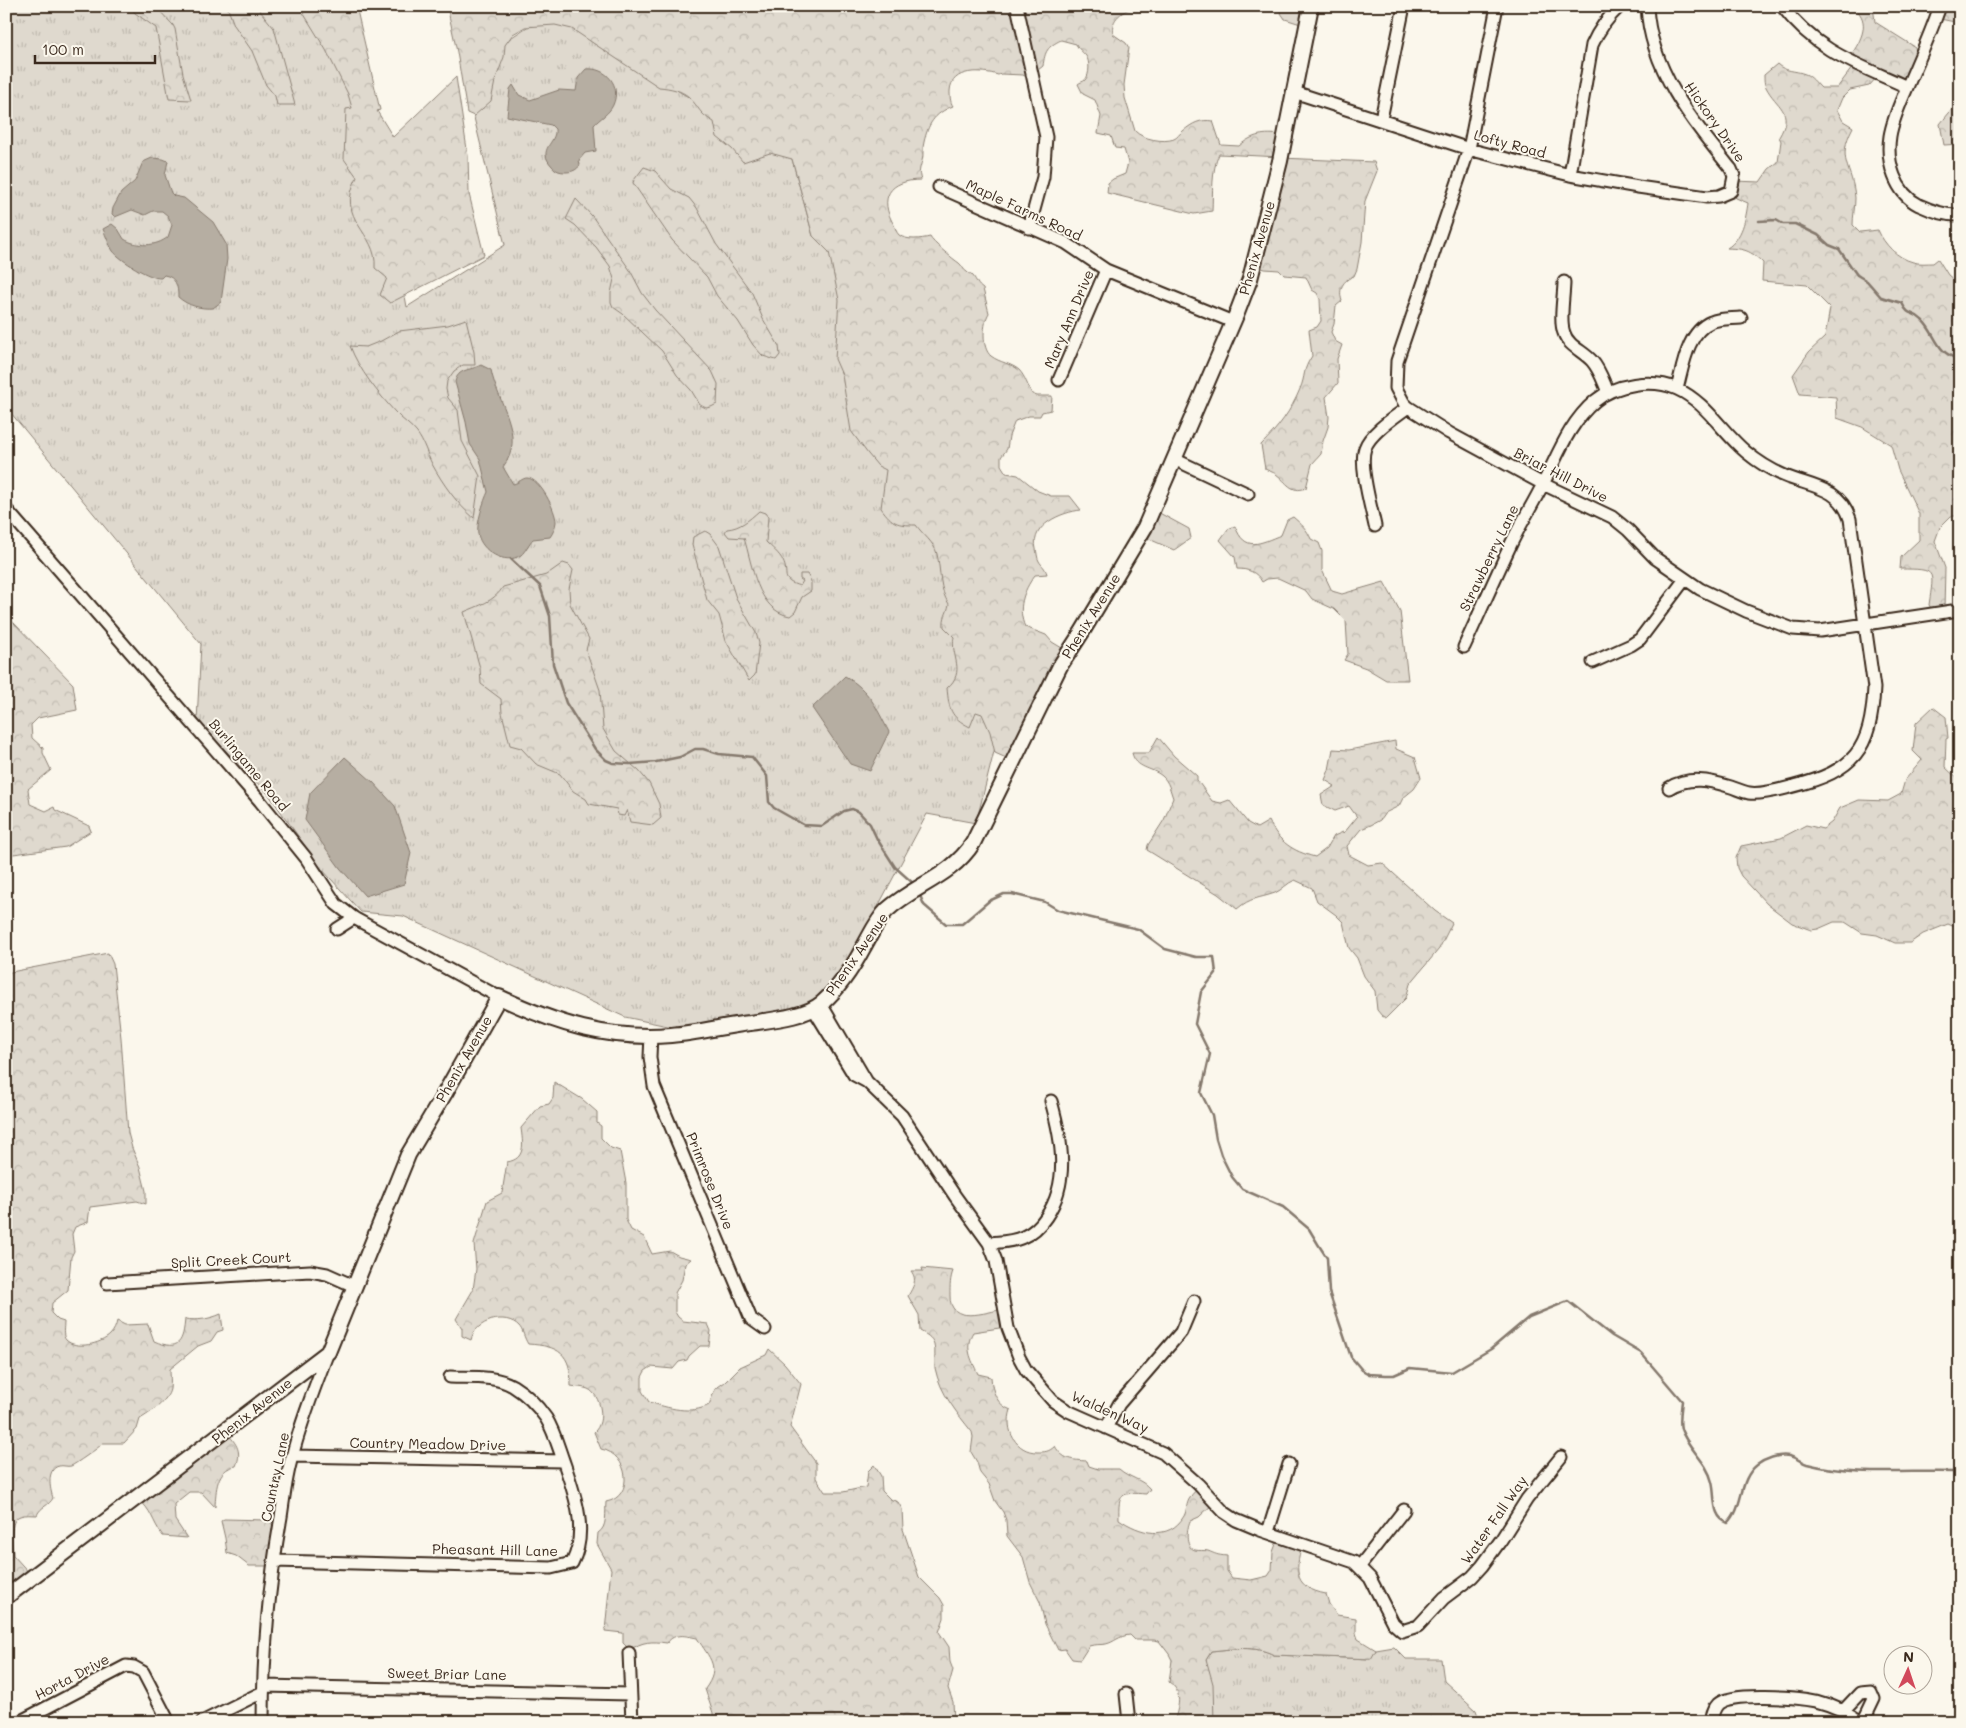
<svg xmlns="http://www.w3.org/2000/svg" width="1966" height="1728" viewBox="0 0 1966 1728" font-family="Mali,sans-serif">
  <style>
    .grass { fill: url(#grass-tufts); stroke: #8d8276 }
    .forest { fill: url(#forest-crowns); stroke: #8d8276 }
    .water { fill: #b6aea2; stroke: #85796d }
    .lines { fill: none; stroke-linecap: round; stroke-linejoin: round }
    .stream { stroke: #85796d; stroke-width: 2.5 }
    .minor-casing { stroke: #3b2a1e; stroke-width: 15 }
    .major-casing { stroke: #3b2a1e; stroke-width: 18 }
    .minor { stroke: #fbf7ec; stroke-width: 11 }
    .major { stroke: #fbf7ec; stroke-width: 14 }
    .labels { text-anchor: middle; stroke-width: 4; stroke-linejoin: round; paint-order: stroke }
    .street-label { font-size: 14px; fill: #3b2a1e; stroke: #fbf7ec }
  </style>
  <defs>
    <pattern id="grass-tufts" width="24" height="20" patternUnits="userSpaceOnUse" patternTransform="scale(1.25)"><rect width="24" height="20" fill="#dfd9ce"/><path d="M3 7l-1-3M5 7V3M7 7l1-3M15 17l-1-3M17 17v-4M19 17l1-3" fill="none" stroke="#c0bab0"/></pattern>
    <pattern id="forest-crowns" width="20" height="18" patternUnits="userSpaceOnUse" patternTransform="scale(1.25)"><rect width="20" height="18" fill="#dfd9ce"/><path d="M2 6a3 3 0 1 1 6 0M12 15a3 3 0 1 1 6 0" fill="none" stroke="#c0bab0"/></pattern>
  </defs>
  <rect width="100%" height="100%" fill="#fbf7ec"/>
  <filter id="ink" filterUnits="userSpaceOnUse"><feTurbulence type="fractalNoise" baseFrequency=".02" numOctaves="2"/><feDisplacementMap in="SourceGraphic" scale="10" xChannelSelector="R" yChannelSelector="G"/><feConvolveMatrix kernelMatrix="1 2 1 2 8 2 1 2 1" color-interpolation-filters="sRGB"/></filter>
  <g filter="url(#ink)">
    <path class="grass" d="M6,6h328l47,159 26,142 98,-62 -37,-152 41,-54 39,-26 244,146 21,77 55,52 86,270 54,138 -32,127 -49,-9 -98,185 -50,15 -102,14 -52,-11 -222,-101 -42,-4 -41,-45 -51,-72 -72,-74 4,-77 -195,-237z
      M1274,6h37l-4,20 -22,-7 -6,-9z
      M1394,1647l12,12h35l3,22 32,29 4,12h-266l-8,-63 5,-8c21,-2 44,-6 63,4l96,4 6,-9z"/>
    <path class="forest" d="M130,6h25l18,19 2,4 8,45 8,26 -22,-1 -13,-71 -21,-15z
      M227,6h29l18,22 21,77h-18l-2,-9 -9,-11 -14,-34 -18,-26z
      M299,6h57l24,104 -3,1 16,26 63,-60 12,79 1,38 15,61 -94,48 -10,-8 7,-17 -12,-10c3,-37 -41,-47 -18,-91l-13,-18 2,-50 6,-1 -4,-14 -22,-44z
      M447,6h689c-13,5 -26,12 -23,28l13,9 3,5 -5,37 1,13 10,33c7,8 29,12 39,8 3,-1 6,-6 9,-8 10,-8 17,-12 30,-10l8,24 18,1c14,-12 25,-13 42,-11v22l-62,-3c-8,18 -6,38 -7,57l-18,3 -87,-21 1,-10 5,-4 12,-5 3,-11 -4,-14 -9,-1 -4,-12 -13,-3 3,-17 -6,-16 -12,-6 -5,-10c2,-2 5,-2 7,-4 5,-5 5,-19 1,-24 -4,-5 -7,-6 -10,-12l-15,-4c-14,7 -16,11 -18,26l-15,12 -5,-3 -22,-1 -3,1c-16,-5 -47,-7 -48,16 0,5 0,11 3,15 -20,8 -25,19 -29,36 -2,6 0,13 -2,19 -2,7 -4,11 -1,19 -32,0 -43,18 -27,45 2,4 2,7 5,10 8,6 22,4 31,2 2,5 23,22 29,26 3,2 4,7 8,9 4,4 2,-1 6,4 4,5 4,9 10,13l6,24c-6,9 -8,35 2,43 9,7 20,7 28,14 6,6 9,17 13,24l5,2h15l-1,14 -9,2 -2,4h-11l-14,5 -6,15 -2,13 -6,8v8l5,8 12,2 20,16 13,5h19l11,14c-19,2 -51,15 -45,39 1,3 1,9 3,12 3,5 6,6 8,13l-12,1c-12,16 -18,34 -10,52l21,8 6,7 15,9 -54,110 -18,-8 -5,-21 -8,-18 -6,-2 -6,15c-20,-10 -21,-18 -23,-39 20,-17 3,-32 7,-51l-10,-10c-1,-11 3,-12 5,-23 -10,-14 -8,-33 -12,-50 -3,-12 -14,-19 -21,-29 -19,0 -23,-1 -35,-17l5,-38 -8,-4 -10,-12 -17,-23 -9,-56 -7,-16 4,-59 -10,-48 -16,-16 -21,-77 -22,-6 -27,9 -11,-13 -15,-12 -3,-15c-16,-9 -14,-14 -25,-25 -8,-7 -19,-9 -30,-10l-87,-58 -17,-4 -30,2 -12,7 -8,11 -1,12 -9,24 -4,20 -17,15 -7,-3 -10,-61z
      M1851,6h22l2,16 40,25 3,14 -12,25 -29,-9 -8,9 -19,4 -8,8 -5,12 6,11 10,6c-18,34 0,39 2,71 0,9 -2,18 -2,27l7,7 18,-2c6,14 19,28 35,32 6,2 14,1 20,1l5,-4 10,16 12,10v231h-9l-11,11 -5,14 10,27 -1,42 -10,2 -5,-7c5,-35 8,-36 -29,-36l1,-12 18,-17v-26l-21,-44 -7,-25 -29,-18 -25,-9 -1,-21 -36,-3 -7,-19 16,-23 16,-15 5,-29 -23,-23 -45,-4 1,-18c-13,-13 -18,-14 -36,-15 15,-9 19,-30 21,-45l-12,-5 -6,-6 4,-11 26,1 9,-13 9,-7 3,-21 -2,-4c16,-27 -3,-30 -13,-50 -2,-3 -2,-8 -2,-12l13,-11c8,8 18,6 28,10 6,2 11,9 16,14h16l21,-28 -5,-8c10,-15 18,-34 -2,-46z
      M1942,6h18v17l-20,-4z
      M1960,89v55l-16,1 -4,-21 18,-22z
      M1281,158l93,4 3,9 -12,30 -3,41 -5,27 -3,7c-11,4 -16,13 -12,25l-6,5 -2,18 -3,8 4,9 7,4 -5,14 1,24 -12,14 3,20 -1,10 -5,14 -2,13 -9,10 -6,24c-15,6 -19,-6 -30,-14 -3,-2 -7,-3 -11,-5l-4,-24c17,-17 30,-34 39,-56 6,-14 2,-18 12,-33l-3,-26 8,-3 4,-6 -1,-22 -3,-6 -5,-3 -6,-13 -22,-2 -5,-5 -14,-1 -9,-3z
      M644,167l11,4 16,18 18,9 8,10 19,36 36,49 11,26 16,27 1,9 -4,5 -13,-4 -10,-11 -15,-24 -21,-25 -10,-19 -35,-37 -39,-57 1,-3z
      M576,199l16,17 38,54 12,23 13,17 57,61 6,13 -1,20 -6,3 -5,1 -6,-3 -9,-15 -14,-15 -15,-24 -39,-37 -10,-7 -2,-5v-9l3,-14 -4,-13 -14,-19 -21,-22 -9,-6z
      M466,319l8,33 1,13h-12l-9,6 -7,10 -1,8 2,9 10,12 4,31 18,35 -6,42c-17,-14 -31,-34 -42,-54 -5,-10 -8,-22 -15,-31 -6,-8 -15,-13 -22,-21 -17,-19 -36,-42 -45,-66l16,1 15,-6 18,-10 49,-6z
      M1152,509l37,20 2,9 -17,12 -34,-15z
      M759,511l6,2 3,4 -2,25c5,5 14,12 17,19 7,14 -4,19 17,25l3,-5 -3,-2v-5h7l4,7v10l-9,6 -7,15 -5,4c-33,-5 -38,-53 -46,-78l-15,-1 -4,-5 2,-3c13,-1 22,-9 32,-18z
      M1293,517c8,7 14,12 18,22l8,4 3,8v19l10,21 10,3 42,-12 16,29 8,69h-22l-20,-12 -22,-8 4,-6 -2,-33 -12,-12 -22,-10 -6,-8 -28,-13 -11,1 -5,3c-5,-10 -14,-13 -25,-13l-2,-12 -15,-17 8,-11 7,-3c10,27 25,17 46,9l6,-15z
      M705,531l5,3 9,12 17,52 20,35 3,10 -4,32 -6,6 -23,-40 -7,-26 -12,-15 -15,-55 1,-8z
      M563,563l6,2 4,5 -4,19 1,15 19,35 -3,11 14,40 3,39 13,22 23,20 10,12 10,21 2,14 -8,7 -23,-3 -3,-12 -3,6 -6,-1 -1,-6 -28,-5 -3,-5 -13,-8 -13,-17 -24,-10 -15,-16 -11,-3 -8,-32 -1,-14 -20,-15 -1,-16 -16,-56c14,-6 31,-11 39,-25l43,-12z
      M12,621l61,63 4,26 -39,8 -7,7 1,13 11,10v5l8,17 -23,19 2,15 16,7 8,-4 1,3 34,16 2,5 -25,16 -60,8v-231z
      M1933,707l13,10 2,21 -2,1 -1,28 15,14v146l-3,1 -9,-4 -25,10 -13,9h-15l-18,-8 -15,-2 -17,-11h-11l-16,7 -7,1 -19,-7 -25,-19 -26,-28 -4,-8 -1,-10 5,-12 40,-8 25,-13 17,4 9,-7 8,-14 19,-8 29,1 13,-7 4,-14 17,-20 -9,-9 3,-28z
      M1158,737l16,19 23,20v4l15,21 9,2 8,-3 19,23 9,5 12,-7c10,21 23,30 46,36l12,-9 7,-12 9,-4 1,1 13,-16 -8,-11 -14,5 -12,-6 -2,-10 14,-9 -10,-6 4,-10 4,-21 16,1 46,-9 1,8 19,8 6,21 -7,11 -11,9 -4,8 -14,7 -5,7 -9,5 -10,4 -14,17 2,9 19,10 14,-2 53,48 17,12 -13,26 -29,35 -4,14 -20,20 -4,-2 -5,-6 -2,-19 -11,-15 -7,-18 -8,-10 -6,-26 -7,-7 -19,-14 -5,-13 -17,-8c-8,3 -13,10 -20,13 -17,6 -24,4 -38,16l-19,-15 -71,-44 1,-5 16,-25 9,-22c-3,-8 -4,-16 -11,-22 -11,-9 -26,-7 -30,-23h17z
      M108,953l5,11 8,74 7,95 4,15 8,19 6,24v13l-9,-3 -47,6 -2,15 -13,5 -3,7 2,17 -3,6 -3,33 -16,13 -1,10 7,7 6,2c0,5 -2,14 2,18 10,10 35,4 44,-5 4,-4 6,-9 7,-14l8,4 23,-1 6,17c26,11 29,0 31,-22 12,2 25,0 36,-5l2,16 -6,2 -6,9 -13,5 -28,23c0,6 1,13 0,20 -2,12 -20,24 -30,30l-3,10 -13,14h-21c-3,4 -29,22 -32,23 -4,1 -8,-1 -12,0 -13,3 -9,23 -6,32 -4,8 -12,8 -16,17 -5,0 -12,-1 -17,1 -12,4 -7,29 -7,39l19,21 -26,21v-624z
      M554,1082l28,17 15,13v11l4,3v12l10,10 9,3 6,32v37l5,10 13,7 8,17 18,-3 9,5 12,3 -6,5 -3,16 -7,13v19l3,5 5,4 25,3 3,7 -2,15h-9l-11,10 -2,4 -8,2 -6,7 -22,-2 -6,4 -3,6v14l7,11c19,6 42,13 60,3l6,-16 10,-7 15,-15 26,-12 3,-6 16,15 16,20 -11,43 26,36v15l9,14h18l23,-5 2,-16 6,-6 7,11 1,15 8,8 8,3 4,7 1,20 16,48 21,21 4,7v13l-5,14 10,15 1,15 3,8 -5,18 5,14 1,20h-241v-9l-8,-24c16,-22 5,-30 -8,-51 -11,-2 -22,-6 -30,5 -15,-2 -25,-2 -37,7l-7,-7v-10l-18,-2 6,-62 -14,-25 1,-11c10,-6 7,-21 8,-31 29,-5 23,-48 -5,-53l-7,-17c12,-10 7,-37 -6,-43 -5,-2 -12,-2 -17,-3 0,-33 -12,-40 -43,-42 -4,-6 -5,-14 -9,-18 -13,-14 -44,-6 -48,14l-9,-4v-8l-6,-9 17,-29 3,-21 -2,-25 13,-43 15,-8 5,-31c19,-3 16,-18 14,-34l19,-22 9,-2 4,-6z
      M922,1268l31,3c-3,8 -3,15 -3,24 -1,31 36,17 54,14l2,18 -33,5c-9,15 -2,27 5,42l13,3c1,15 6,28 20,33 -7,20 5,42 26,42 8,0 12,0 18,-6 8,14 17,14 32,15l2,5 9,3h21c10,9 23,10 31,20l-4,5c-25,-2 -28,-1 -27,25 20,14 50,23 65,-3 3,-5 2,-13 6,-18 2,-5 7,-8 10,-12l15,16 -16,15 -9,4c-3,8 -6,26 5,29 4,1 9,0 13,1 8,3 8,4 19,5v15l5,7 19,2 17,-4 4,-6 1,-18 6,-16 23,10c-8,26 -7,42 24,48l3,10 8,11 19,3v15l2,6 18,11 -5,9 -97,-4c-19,-10 -42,-6 -63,-4l-5,8 7,25 1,38h-40c4,-14 10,-30 -5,-40l3,-22 -3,-6 -10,-13 -5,-1h-19l-5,-5c-12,1 -15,7 -24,9 -5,1 -11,0 -17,2l-9,14 -8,-1 -7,-10 -7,1 -13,-26 -5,-22 -10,-20 -7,-25 -16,-21 -1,-16 -3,-8 -8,-11 -6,-17 -9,-11 -3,-11 -6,-10 2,-15 -1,-5c-15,-19 -32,-39 -37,-64 -1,-8 1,-17 -1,-24 -2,-7 -9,-10 -14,-13l-1,-16 -11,-19c5,-9 10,-16 3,-25h12z
      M225,1431c10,11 18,19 11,35 -20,3 -20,24 -21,41l-14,-15h-12l-15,12 1,16 12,18 -24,-2c-12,-16 -10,-25 -26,-38z
      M224,1519l42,1 13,4 -5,42h-25l-13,-10 -9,-3 -2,-15 -4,-17z"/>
    <path class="water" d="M586,69c20,-2 36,16 27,36 -4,9 -13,13 -19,20l2,26 -11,2 -6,7 1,5c-3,5 -8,7 -14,7 -6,0 -10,-1 -14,-6 -16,-17 5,-23 3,-37l-4,-4 -5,-1 -39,-8 3,-27 3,-4 6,10 11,5 29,-10 17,1 2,-13z
      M152,158l11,1 5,2 -3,14 6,18 3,3 10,2 29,24 13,22 1,15 -6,43 -8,6c-12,1 -25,-2 -35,-11 0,-11 -2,-20 -14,-22l-3,3c-11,1 -41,-18 -48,-27 -4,-6 -7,-15 -10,-22l9,-5 6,5 6,10c13,8 32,8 44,-2l4,-12 -4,-9 -6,-5h-9l-8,4 -13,-5 -17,7 -3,-3 1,-6 8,-15 14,-12 8,-19z
      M481,365l10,5c6,32 36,66 12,97l10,17c6,-1 9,-6 14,-6 13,0 29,33 29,44 -1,6 -3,11 -6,15l-17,2c-4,4 -8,13 -12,16 -16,11 -40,-4 -43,-21 -2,-10 6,-34 10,-42l-8,-33 -10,-15 -4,-22 -11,-40c3,-14 15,-11 26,-17z
      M845,676c25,15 31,31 44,56l-19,39 -20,-7 -38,-56z
      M345,757l28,25 22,24 16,47 -7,31 -39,12 -25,-28 -35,-48 5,-27z"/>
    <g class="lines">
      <path class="stream" d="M1759,221l17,-1 7,4h12l23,11 11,10 10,4 18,26 10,6 14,16 21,6c7,15 11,7 20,17 14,13 14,35 38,39
        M511,559l29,27 10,30 3,48 13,39 29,46 11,11 7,3 17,1 26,-2 24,-5 15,-8h8l16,5 33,3 15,19 2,26 5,6 30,17 18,1 22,-15 8,-2 7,3 11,12 7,15 18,28 19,17
        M919,893l5,12 22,19h16l27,-23 15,-7h8l33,8 13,8 80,19 27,20 31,8h18l2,16 -15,19 -6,32 15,30 -9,39 11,22 4,24 5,16 11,22 10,12 41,18 26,22 9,15 9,14 2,34 22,65 11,13 7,4 17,1h8l16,-7 42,4 39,-23 38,-32 39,-16 44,35 29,17 41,48c-1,9 -3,20 -1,28 7,20 26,32 31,53 4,16 -1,35 16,41 16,-15 10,-43 29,-58 8,-6 21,-11 32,-9 6,1 12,6 18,8 50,13 102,6 153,8"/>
      <defs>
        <path id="minor" d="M1017,6l29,131 -3,40 -14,51
          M1497,6l-28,143 -72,212 -1,27 8,15 4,4 41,26 94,51 69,33 16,13 27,28 45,31 46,22 47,18 27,2 132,-20
          M1782,6c35,46 75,58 125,81
          M1940,6c-9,27 -21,53 -32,79 -7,17 -15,33 -18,51 -4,26 5,57 29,69 13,6 27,11 41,10
          M1294,92l178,58 98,25 68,12 69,10 12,-1 12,-5 3,-15 -3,-7c-38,-47 -81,-99 -84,-163
          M1381,119l23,-113
          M1570,175l22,-130c7,-16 15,-27 28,-39
          M939,187l127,56 40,27 127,52
          M1564,282c0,13 -5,39 0,51 4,13 19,18 28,28 8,9 11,20 16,31
          M1059,380l47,-110
          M1677,389c6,-22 10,-57 34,-67 9,-4 20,-3 30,-4
          M1174,459l74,35
          M6,509l254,292 46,57 30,46 18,14 145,79
          M1375,526c-4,-19 -16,-61 -10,-78 5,-15 31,-32 43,-41
          M1464,647c16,-35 31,-69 47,-103 10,-21 22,-40 32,-60 15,-29 26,-61 52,-83 20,-17 57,-23 82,-12 29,13 45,43 69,63 12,10 25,18 39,24 27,11 55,11 65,43l24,169c-3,62 -20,83 -80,98 -11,3 -34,9 -45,7 -6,-1 -12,-4 -18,-6 -22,-7 -42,-11 -62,1
          M1593,662l38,-17 9,-6 45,-60
          M337,929l17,-11
          M813,1008l41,67 13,7 -46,-78
          M651,1035l-1,22 4,29 97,233 14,10
          M867,1082l35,34 53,80 34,47 7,18 12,67 11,29 7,13 27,31 15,10 95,42 35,31 26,28 12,8 24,10 94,32 16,16 23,45 9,8 16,-5 26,-28 28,-21 10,-11 19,-26 26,-41 34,-42
          M989,1243c11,-1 24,-1 34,-6 10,-4 17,-11 23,-20 24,-35 16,-77 5,-116
          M107,1283l203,-12 17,3 27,12
          M1106,1428l13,-24 62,-72 13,-31
          M292,1456l271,5
          M1268,1532l21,-68
          M274,1561l277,7 21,-5c17,-32 2,-71 -9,-103 -5,-14 -9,-29 -17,-42 -9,-13 -20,-24 -33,-32 -18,-11 -43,-8 -63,-9
          M1360,1566l44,-56
          M629,1653l3,69
          M264,1686l366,8
          M1126,1694l3,28
          M1843,1711l17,-18 11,-1 3,7 -11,23
          M19,1722l107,-56 8,1 9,5 26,50
          M202,1722l61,-30
          M263,1722c0,-69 6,-138 18,-205 3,-20 5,-41 11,-60 9,-36 23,-70 36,-105
          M1711,1722c1,-6 2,-13 7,-18 13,-12 80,-7 98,-3 15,4 33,12 45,21"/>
        <path id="major" d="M6,1597l322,-245 80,-197 37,-62 54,-96c58,27 108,43 172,38 27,-2 53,-9 79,-12 20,-3 56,-6 72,-20 17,-15 31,-36 41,-55 7,-12 14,-28 24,-38 29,-26 64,-33 86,-67l87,-177 22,-34 63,-105 92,-214 13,-34 30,-118 31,-155"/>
      </defs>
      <use href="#minor" class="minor-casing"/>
      <use href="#major" class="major-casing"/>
      <use href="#minor" class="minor"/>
      <use href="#major" class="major"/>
    </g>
  </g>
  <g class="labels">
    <g class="street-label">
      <text transform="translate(1715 122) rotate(55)" y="5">Hickory Drive</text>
      <text transform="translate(1510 144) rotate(15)" y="5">Lofty Road</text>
      <text transform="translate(1024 210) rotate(25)" y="5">Maple Farms Road</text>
      <text transform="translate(1257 248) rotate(-74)" y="5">Phenix Avenue</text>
      <text transform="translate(1069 319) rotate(-67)" y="5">Mary Ann Drive</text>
      <text transform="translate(1561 475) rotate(27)" y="5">Briar Hill Drive</text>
      <text transform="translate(1489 558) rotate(-64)" y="5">Strawberry Lane</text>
      <text transform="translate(1091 616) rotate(-58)" y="5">Phenix Avenue</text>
      <text transform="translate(249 765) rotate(50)" y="5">Burlingame Road</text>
      <text transform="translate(857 954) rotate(-55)" y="5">Phenix Avenue</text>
      <text transform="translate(464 1059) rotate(-60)" y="5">Phenix Avenue</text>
      <text transform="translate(710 1181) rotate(68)" y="5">Primrose Drive</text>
      <text transform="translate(231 1260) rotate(-3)" y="5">Split Creek Court</text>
      <text transform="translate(252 1411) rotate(-38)" y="5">Phenix Avenue</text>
      <text transform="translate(1110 1412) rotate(24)" y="5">Walden Way</text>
      <text transform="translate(428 1444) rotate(1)" y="5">Country Meadow Drive</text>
      <text transform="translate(275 1477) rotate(-78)" y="5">Country Lane</text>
      <text transform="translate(1494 1520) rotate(-55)" y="5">Water Fall Way</text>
      <text transform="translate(495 1550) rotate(1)" y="5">Pheasant Hill Lane</text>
      <text transform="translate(447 1674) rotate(1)" y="5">Sweet Briar Lane</text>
      <text transform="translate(72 1677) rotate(-28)" y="5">Horta Drive</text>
    </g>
  </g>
  <rect width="1966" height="1728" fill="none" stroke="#fbf7ec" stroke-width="25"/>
  <rect x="12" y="12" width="1941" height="1703" fill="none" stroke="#3b2a1e" stroke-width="2" filter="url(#ink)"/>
  <g transform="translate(1908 1670) rotate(3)"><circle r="24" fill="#fbf7ec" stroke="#aea59a"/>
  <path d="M0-4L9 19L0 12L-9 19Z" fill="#d1495b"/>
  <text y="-8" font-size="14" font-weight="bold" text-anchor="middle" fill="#3b2a1e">N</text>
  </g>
  <path d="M35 55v8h120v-8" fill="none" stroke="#3b2a1e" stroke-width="2.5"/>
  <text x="42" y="55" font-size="15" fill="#3b2a1e" stroke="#fbf7ec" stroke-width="4" paint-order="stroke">100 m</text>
</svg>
